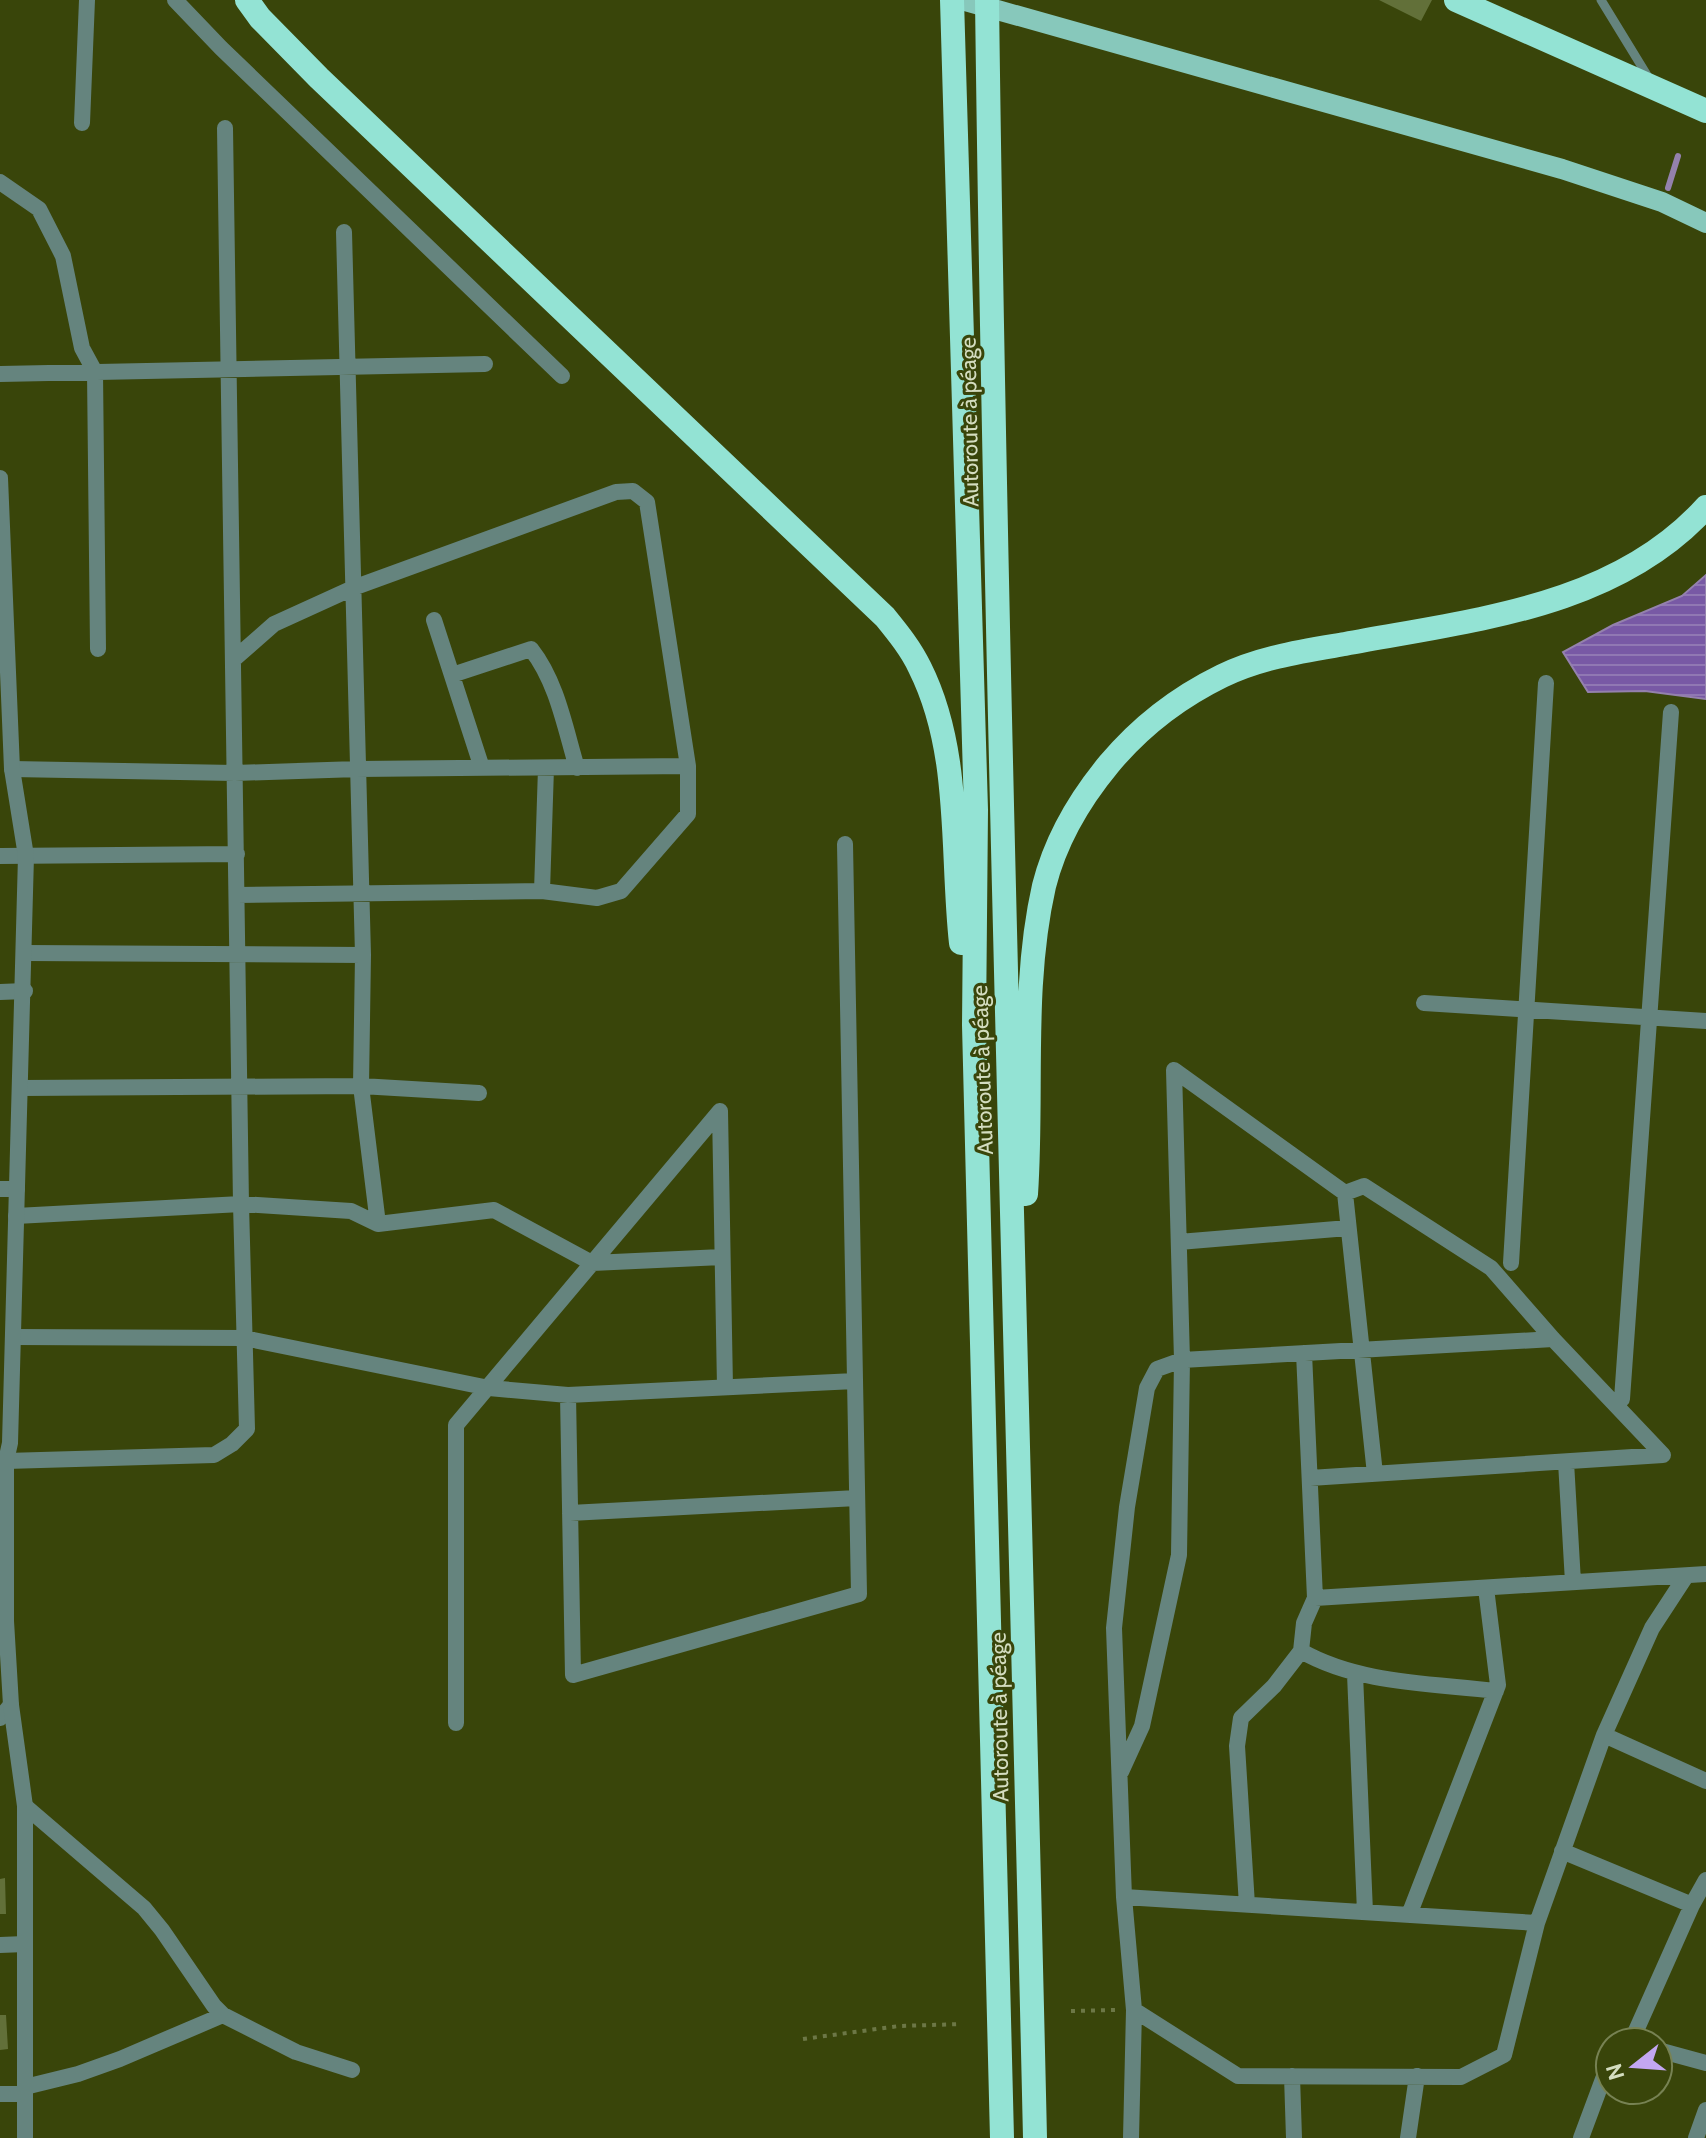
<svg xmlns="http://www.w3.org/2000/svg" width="1706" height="2138" viewBox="0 0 1706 2138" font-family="Cabin,sans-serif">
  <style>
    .water { fill: url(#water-rules); stroke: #9481ad; stroke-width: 2 }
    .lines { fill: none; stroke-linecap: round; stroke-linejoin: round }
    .stream { stroke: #9481ad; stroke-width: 6 }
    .building { fill: #627039 }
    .path { stroke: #6c7746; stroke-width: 4; stroke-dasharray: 4 6; stroke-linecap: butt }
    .service { stroke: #65847e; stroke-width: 9 }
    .minor { stroke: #65847e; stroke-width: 16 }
    .tertiary { stroke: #65847e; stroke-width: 16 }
    .primary { stroke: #87c8bb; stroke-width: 20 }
    .motorway { stroke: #93e3d4; stroke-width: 24 }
    .labels { text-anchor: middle; stroke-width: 6; stroke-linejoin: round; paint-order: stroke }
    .street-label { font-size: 22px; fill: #d4ddc0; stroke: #39450a }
  </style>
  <defs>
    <pattern id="water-rules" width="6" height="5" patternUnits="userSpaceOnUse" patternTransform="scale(2)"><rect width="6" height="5" fill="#7859a5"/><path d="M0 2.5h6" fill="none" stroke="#9078b3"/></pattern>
  </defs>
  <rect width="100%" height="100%" fill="#39450a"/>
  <path class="water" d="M1706,575v124l-61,-8 -57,1 -25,-40 50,-27 69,-29z"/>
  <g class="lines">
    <path class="stream" d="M1668,188l10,-32"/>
  </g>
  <path class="building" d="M1379,0h53l-11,21z
    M5,1878l1,36h-6v-35z
    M0,2015h6l2,34 -8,1z"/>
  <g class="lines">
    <path class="path" d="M1071,2011l45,-1
      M803,2039l96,-13 63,-2"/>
    <path class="service" d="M1601,0l49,80"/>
    <path class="minor" d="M175,0l46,48 341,328
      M82,123l5,-123
      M0,182l39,27 24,47 19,92 13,24 3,277
      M344,232l19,723 -2,131 17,138
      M0,374l485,-10
      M434,620l48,148
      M233,660l41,-36 79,-36 263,-96 17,-1 14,11 41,264
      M452,675l79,-26c26,33 34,79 46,119
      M12,769l223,4 123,-4 330,-3v48l-67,77 -24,7 -55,-7 -305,4
      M0,856l237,-2
      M542,891l4,-123
      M25,953l338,2
      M0,992l25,-1
      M1424,1003l282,18
      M1174,1070l171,123 30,281
      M21,1088l340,-2 118,7
      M720,1111l5,276
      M0,1189h17
      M1345,1193l19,-7 127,82 62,71 110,116
      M16,1216l225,-12 110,7 27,13 116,-14 98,53 130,-6
      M1179,1242l169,-14
      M1511,1263l35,-580
      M13,1337l231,1 245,50 79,7 287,-14
      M568,1395l5,280 286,-81 -14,-750
      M1622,1399l49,-687
      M6,1461l208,-6 18,-11 15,-15 -6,-225 -16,-1076
      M1566,1462l7,120
      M1310,1478l353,-23
      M570,1513l287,-15
      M1315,1598l391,-24
      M1301,1651c58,33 129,32 195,40
      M1355,1674l10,238
      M0,1718l11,-13
      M456,1723v-298l264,-314
      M1604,1735l102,46
      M1121,1772l21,-46 37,-171 3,-195 -8,-290
      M25,1806l119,102 18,22 52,76 9,9 73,37 56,18
      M1562,1851l130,54
      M1124,1897l413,26
      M1247,1905l-10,-159 4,-28 33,-32 27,-35 3,-28 11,-25 -11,-245
      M1409,1915l89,-230 -12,-97
      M0,1945l25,-1
      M1134,2010l104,66 223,1 43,-22 33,-132 67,-188 48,-107 34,-52
      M1631,2042l61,-137 14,-25
      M1658,2050l48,13
      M1292,2076l2,62
      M25,2087l53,-13 42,-15 103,-44
      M0,2094h25
      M1131,2138l3,-128 -10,-113 -10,-269 13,-121 20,-119 10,-19 25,-9 371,-21
      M1408,2138l9,-62
      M1581,2138l22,-59 7,-9
      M1696,2138l10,-28"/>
    <path class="tertiary" d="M0,478l12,291 14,87 -16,587 -4,18v160l5,84 14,101v332"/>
    <path class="primary" d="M962,0l600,169 100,33 44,21"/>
    <path class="motorway" d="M247,0l13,18 59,60 566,539c13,16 26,32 35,51 42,84 31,184 41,275
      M952,0l24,810 -2,215 28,1113
      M987,0c9,713 32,1425 48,2138
      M1456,0l250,111
      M1026,1194c7,-102 -5,-207 18,-308 11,-44 36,-87 65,-122 31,-37 70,-67 113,-88 39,-19 82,-25 123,-32 126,-24 270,-36 361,-137"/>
  </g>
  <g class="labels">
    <g class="street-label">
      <text transform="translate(969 422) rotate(-91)" y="8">Autoroute à péage</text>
      <text transform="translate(982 1070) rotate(-92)" y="8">Autoroute à péage</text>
      <text transform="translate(999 1717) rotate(-91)" y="8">Autoroute à péage</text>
    </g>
  </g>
  <g transform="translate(1634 2066) rotate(253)"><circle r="38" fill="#39450a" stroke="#778253" stroke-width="2"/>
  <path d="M0-6L14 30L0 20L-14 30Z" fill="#c3a7f2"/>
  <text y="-12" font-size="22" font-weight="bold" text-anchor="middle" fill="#d4ddc0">N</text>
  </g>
</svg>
